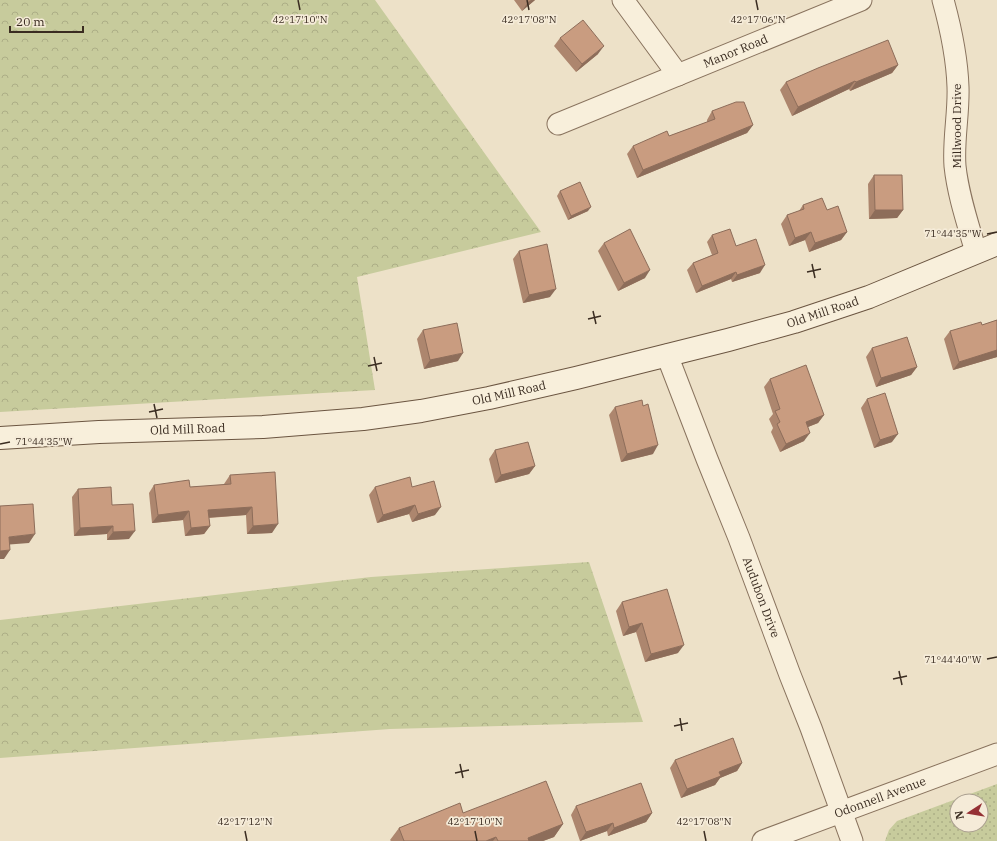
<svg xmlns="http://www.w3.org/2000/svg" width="997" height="841" viewBox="0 0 997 841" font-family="'IBM Plex Serif',serif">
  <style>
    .grass { fill: url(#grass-dots); fill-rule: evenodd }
    .forest { fill: url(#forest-crowns) }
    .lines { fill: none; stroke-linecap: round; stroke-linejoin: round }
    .street-casing { stroke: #89735e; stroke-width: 23 }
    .secondary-casing { stroke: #6b5541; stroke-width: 24 }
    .street { stroke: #f8efdb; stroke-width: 21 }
    .secondary { stroke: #f8efdb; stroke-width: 22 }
    .wall { fill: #ad866e }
    .shaded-wall { fill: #8d6d5a }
    .building { fill: #c99c80; stroke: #8d6d5a }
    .ticks { fill: none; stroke: #3a2c21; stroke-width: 1.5 }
    .labels { text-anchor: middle; stroke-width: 3.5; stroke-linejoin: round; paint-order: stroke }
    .street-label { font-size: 12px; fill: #3a2c21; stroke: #f5ebd8 }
    .ticks-label { font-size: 10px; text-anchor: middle; fill: #3a2c21; stroke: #f5ebd8; stroke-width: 3.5; stroke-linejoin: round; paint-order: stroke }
  </style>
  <defs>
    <pattern id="grass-dots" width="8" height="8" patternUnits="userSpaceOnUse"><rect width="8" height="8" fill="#c7cb9c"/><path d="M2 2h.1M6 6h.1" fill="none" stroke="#acae86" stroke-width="1.8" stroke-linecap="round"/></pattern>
    <pattern id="forest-crowns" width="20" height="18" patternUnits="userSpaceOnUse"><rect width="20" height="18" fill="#c7cb9c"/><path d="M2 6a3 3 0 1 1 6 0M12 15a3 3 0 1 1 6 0" fill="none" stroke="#acae86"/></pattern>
  </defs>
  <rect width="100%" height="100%" fill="#ede1c8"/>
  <path class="grass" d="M997,784v57h-112l4,-11 8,-9zM957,801h24v24h-24z"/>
  <path class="forest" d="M0,0h375l166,232 -184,45 18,113 -375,22z
    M589,562l54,160 -253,7 -390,29v-138l371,-43z"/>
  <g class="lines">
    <defs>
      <g id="street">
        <path d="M623,0l55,75"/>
        <path d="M943,0c8,29 14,57 15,87 1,26 -5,53 -3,79 3,29 13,58 21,86"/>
        <path id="s1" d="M558,124l303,-124"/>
        <path id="s2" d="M667,355l40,104 32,79 51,137 21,53 41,113"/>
        <path id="s3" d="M763,841l234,-87"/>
      </g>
      <g id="secondary">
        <path id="s4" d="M0,438l99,-6 164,-5 100,-8 58,-8 68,-13 87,-20 152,-38 66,-18 75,-25 128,-53"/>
      </g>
    </defs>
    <use href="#street" class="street-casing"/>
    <use href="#secondary" class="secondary-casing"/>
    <use href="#street" class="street"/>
    <use href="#secondary" class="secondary"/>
  </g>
  <path class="wall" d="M514,0h21l-13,11z
    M560,38l38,16 -22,18 -22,-26z
    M898,65l-6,8 -42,18 -1,-2 -57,27 -12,-26 6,-8z
    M712,111l41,14 -6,8 -110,45 -10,-24 6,-8 36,-10 38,-14v-2z
    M874,175l29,35 -6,8 -28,1 -1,-35z
    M560,191l28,20 -20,9 -11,-24z
    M803,205l24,5 20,22 -6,8 -32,12 -4,-12 -16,6 -8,-22 6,-9 12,-4z
    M712,235l24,11 24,27 -28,9 -1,-3 -35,14 -9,-23 6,-7 19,-8 -5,-13z
    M604,243l41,35 -27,13 -20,-40z
    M519,251l31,46 -27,6 -10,-44z
    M997,320v37l-44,13 -9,-31 6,-8 32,-6z
    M423,330l35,31 -34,8 -7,-30z
    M872,348l45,19 -6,8 -35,12 -10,-30z
    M770,379l54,36 -6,8 -10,4 -4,14 -24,11 -9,-20 2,-4 -4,-9 4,-5 -9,-27z
    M867,399l25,43 -18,6 -13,-40z
    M615,407l38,47 -32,8 -12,-47z
    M495,450l40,16 -6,8 -34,9 -6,-24z
    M230,475l42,58 -25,1 -1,-19 -37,3 1,8 -6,8 -19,2 -2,-16 -31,3 -3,-30 5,-8 36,2 35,-2 -1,-1z
    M375,487h37l23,28 -23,7 -3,-8 -32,9 -8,-28z
    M78,489l34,16 17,34 -22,1v-6l-33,2 -2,-39z
    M622,602l56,51 -33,9 -9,-30 -13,4 -7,-25z
    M675,760l67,3 -5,8 -17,7 -5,7 -34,13 -11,-30z
    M576,806l76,7 -6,9 -38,14 -1,-5 -27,10 -9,-26z
    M463,813l100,11 -9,13 -11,4h-152l-1,-1 9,-12z"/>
  <path class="shaded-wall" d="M531,0h4l-13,11 6,-9z
    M604,46l-6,8 -22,18 6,-8z
    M898,65l-6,8 -42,18 6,-9z
    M855,81l-6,8 -57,27 6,-9z
    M753,125l-6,8 -110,45 6,-8z
    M591,207l-3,4 -20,9 3,-4z
    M875,210h28l-6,8 -28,1z
    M811,232l-6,8 -16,6 6,-8z
    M847,232l-6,8 -32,12 6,-9z
    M765,265l-5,8 -28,9 5,-7z
    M650,270l-5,8 -27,13 6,-8z
    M736,272l-5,7 -35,14 6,-7z
    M556,289l-6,8 -27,6 6,-8z
    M997,350v7l-44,13 6,-8z
    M463,353l-5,8 -34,8 6,-9z
    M917,367l-6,8 -35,12 5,-9z
    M824,415l-6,8 -18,7 6,-8z
    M810,433l-6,8 -24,11 6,-8z
    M898,434l-6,8 -18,6 6,-8z
    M658,445l-5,9 -32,8 6,-8z
    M535,466l-6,8 -34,9 6,-8z
    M415,505l-6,9 -32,9 6,-8z
    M252,507l-6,8 -44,3 6,-8z
    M441,507l-6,8 -23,7 6,-8z
    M189,511l-6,9 -31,3 6,-8z
    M278,524l-6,9 -25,1 6,-8z
    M113,526l-6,8 -33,2 6,-8z
    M210,526l-6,8 -19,2 6,-8z
    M135,531l-6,8 -22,1 6,-8z
    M35,534l-6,9 -26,2 6,-8z
    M10,550l-6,9h-4v-8z
    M642,623l-6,9 -13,4 6,-9z
    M684,645l-6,8 -33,9 6,-8z
    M742,763l-5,8 -17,7 -5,7 -34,13 6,-9 32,-17z
    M652,813l-6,9 -38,14 6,-8z
    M613,823l-6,8 -27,10 6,-9z
    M563,824l-9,13 -11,4h-17l2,-3z
    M496,837l-3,4h-7z"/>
  <path class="building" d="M583,20l21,26 -22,18 -22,-26z
    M888,40l10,25 -42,17 -1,-1 -57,26 -12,-25 32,-14z
    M736,102h8l9,23 -110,45 -10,-24 34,-15 2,5 46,-17 -3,-8z
    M874,175h28l1,35h-28z
    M580,182l11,25 -20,9 -11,-25z
    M822,198l5,12 11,-4 9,26 -32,11 -4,-11 -16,6 -8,-23 17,-6 -1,-4z
    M630,229l20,41 -26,13 -20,-40z
    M730,229l6,17 20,-7 9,26 -28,10 -1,-3 -34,14 -9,-23 25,-10 -6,-18z
    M547,244l9,45 -27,6 -10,-44z
    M997,320v30l-38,12 -9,-31 31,-9 1,3z
    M457,323l6,30 -33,7 -7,-30z
    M907,337l10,30 -36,11 -9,-30z
    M806,365l18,50 -18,7 4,11 -24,11 -9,-20 3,-2 -5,-11 5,-2 -10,-30z
    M885,393l13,41 -18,6 -13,-41z
    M642,400l1,6 5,-2 10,41 -31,9 -12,-47z
    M528,442l7,24 -34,9 -6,-25z
    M275,472l3,52 -25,2 -1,-19 -44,3 2,16 -19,2 -2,-17 -31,4 -4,-30 35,-5 1,7 41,-3 -1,-9z
    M410,477l2,10 22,-6 7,26 -23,7 -3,-9 -32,10 -8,-28z
    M111,487l1,18 21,-1 2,27 -22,1v-6l-33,2 -2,-39z
    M33,504l2,30 -26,3 1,13 -10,1v-45z
    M667,589l17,56 -33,9 -9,-31 -13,4 -7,-25z
    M733,738l9,25 -23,9 2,4 -34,13 -12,-29z
    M546,781l17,43 -35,14 1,3h-31l-2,-4 -10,4h-82l-5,-13 61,-25 3,10z
    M641,783l11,30 -38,15 -1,-5 -27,9 -10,-26z"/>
  <path class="ticks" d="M298,0l2,10M527,0l2,10M756,0l2,10M987,234l10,-2M812,264l3,14M807,272l14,-3M593,311l3,13M588,319l13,-3M374,357l3,14M368,366l14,-3M154,404l3,14M149,412l14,-3M0,444l10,-2M987,659l10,-2M899,671l3,14M893,679l14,-3M680,718l2,13M674,726l14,-3M460,764l3,14M455,773l14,-3M245,831l2,10M475,831l2,10M704,831l2,10"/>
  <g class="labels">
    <g class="street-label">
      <text dy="4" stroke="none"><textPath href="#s1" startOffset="192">Manor Road</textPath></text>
      <text transform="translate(957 126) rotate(-90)" y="4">Millwood Drive</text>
      <text dy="4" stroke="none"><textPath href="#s4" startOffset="836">Old Mill Road</textPath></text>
      <text dy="4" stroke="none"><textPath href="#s4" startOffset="512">Old Mill Road</textPath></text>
      <text dy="4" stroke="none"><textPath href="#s4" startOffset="188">Old Mill Road</textPath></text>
      <text dy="4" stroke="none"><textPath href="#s2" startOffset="260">Audubon Drive</textPath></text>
      <text dy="4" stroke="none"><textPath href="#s3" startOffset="125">Odonnell Avenue</textPath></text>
    </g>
  </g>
  <g class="ticks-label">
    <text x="300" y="23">42°17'10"N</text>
    <text x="529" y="23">42°17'08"N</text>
    <text x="758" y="23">42°17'06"N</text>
    <text x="953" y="237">71°44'35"W</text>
    <text x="44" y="445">71°44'35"W</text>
    <text x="953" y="663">71°44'40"W</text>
    <text x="245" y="825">42°17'12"N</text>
    <text x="475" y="825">42°17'10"N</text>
    <text x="704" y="825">42°17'08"N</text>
  </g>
  <g transform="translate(969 813) rotate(258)"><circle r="19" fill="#f5ebd8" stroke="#aa9f8f"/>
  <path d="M0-3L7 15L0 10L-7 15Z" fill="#953034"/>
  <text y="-6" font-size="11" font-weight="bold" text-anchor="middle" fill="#3a2c21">N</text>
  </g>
  <path d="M10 26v6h73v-6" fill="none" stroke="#3a2c21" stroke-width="2"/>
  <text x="16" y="26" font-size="12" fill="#3a2c21" stroke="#f5ebd8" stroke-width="3" paint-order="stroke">20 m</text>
</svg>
